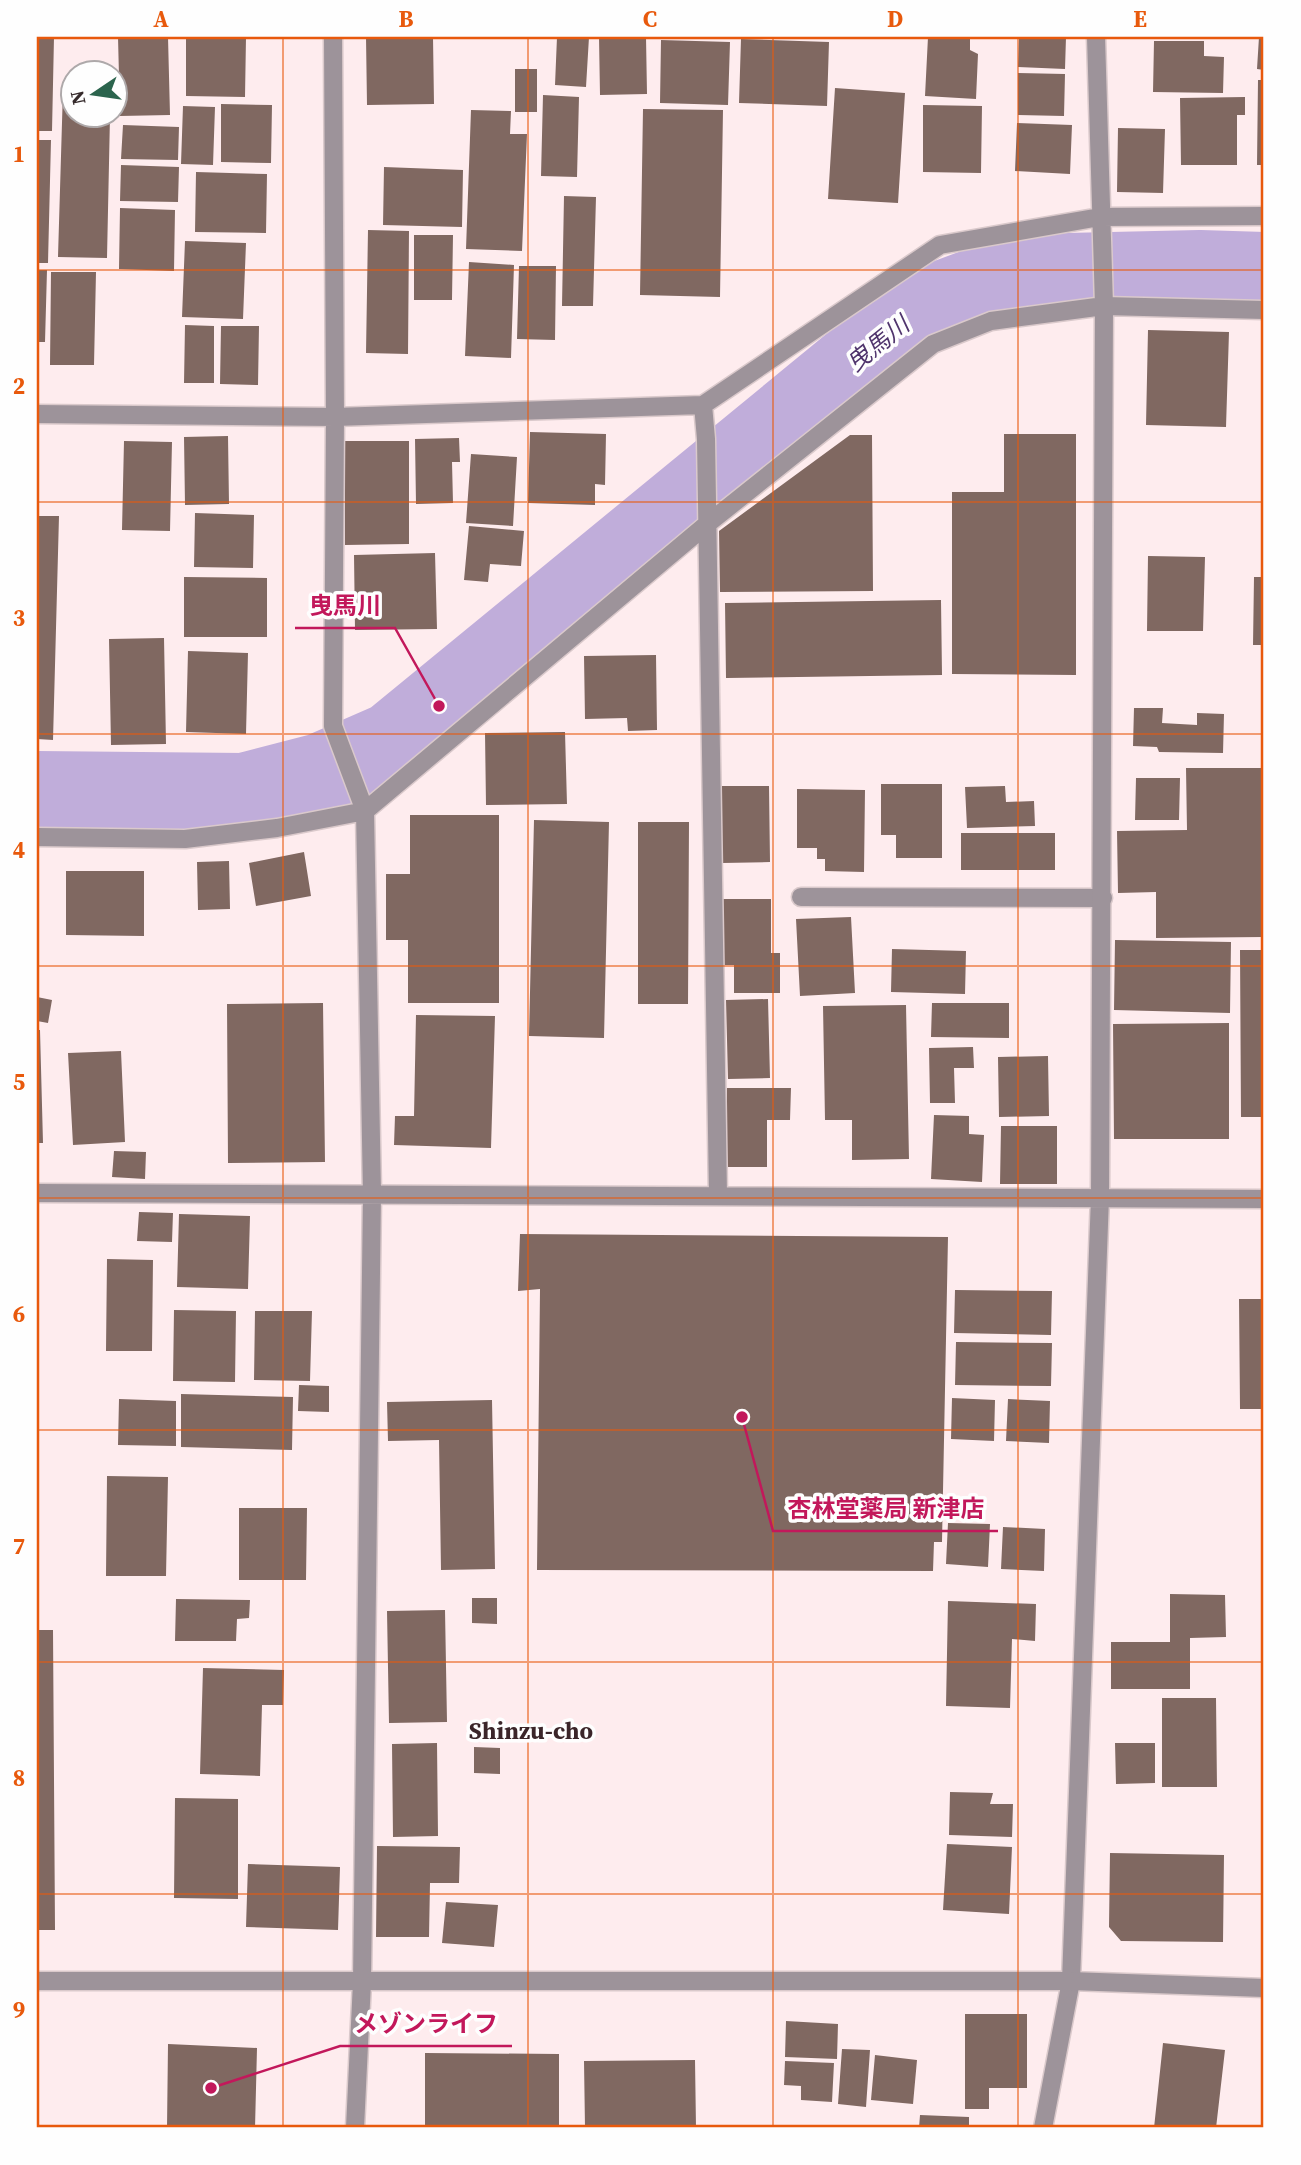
<svg xmlns="http://www.w3.org/2000/svg" width="1301" height="2165" viewBox="0 0 1301 2165" font-family="'Source Serif 4','Noto Sans JP',serif">
  <style>
    .lines { fill: none; stroke-linecap: round; stroke-linejoin: round }
    .river { stroke: #c0adda; stroke-width: 80 }
    .building { fill: #806861 }
    .service-casing { stroke: #dac9cb; stroke-width: 21 }
    .minor-casing { stroke: #dac9cb; stroke-width: 21 }
    .tertiary-casing { stroke: #dac9cb; stroke-width: 21 }
    .service { stroke: #9d939a; stroke-width: 18 }
    .minor { stroke: #9d939a; stroke-width: 18 }
    .tertiary { stroke: #9d939a; stroke-width: 18 }
    .grid { fill: none; stroke: #e8590c; stroke-width: 2; stroke-opacity: 0.55 }
    .labels { text-anchor: middle; stroke-width: 7; stroke-linejoin: round; paint-order: stroke }
    .water-label { font-size: 24px; font-style: italic; fill: #50356d; stroke: #fefefe }
    .neighbourhood-label { font-size: 24px; font-weight: bold; fill: #3b2529; stroke: #fefefe }
    .leader { fill: none; stroke: #c2185b; stroke-width: 2.5 }
    .callout-dot { fill: #c2185b; stroke: #fefefe; stroke-width: 2.5 }
    .callout-label { font-size: 24px; text-anchor: middle; font-weight: bold; fill: #c2185b; stroke: #fefefe; stroke-width: 7; stroke-linejoin: round; paint-order: stroke }
    .neatline { fill: none; stroke: #e8590c; stroke-width: 2.5 }
    .grid-label { font-size: 23px; text-anchor: middle; font-weight: bold; fill: #e8590c }
  </style>
  <rect width="100%" height="100%" fill="#feecee"/>
  <g class="lines">
    <path class="river" d="M37,791l207,2 77,-20 71,-31 528,-433 70,-26 77,-10 133,-3 64,2"/>
  </g>
  <path class="building" d="M37,37h17l-2,94h-15z
    M118,37h50l2,78 -50,1z
    M186,37h60l-1,60 -59,-1z
    M366,37h67l1,67 -67,1z
    M557,37h32l-3,50 -31,-2z
    M599,37h47l1,57 -47,1z
    M928,37h42v13l8,4 -2,45 -51,-3z
    M1019,37h47l-1,32 -47,-2z
    M1259,37h5v33l-7,-1z
    M741,39l88,3 -2,64 -88,-3z
    M661,40l69,2 -2,63 -68,-2z
    M1154,41h50v15l20,1 -1,36 -70,-1z
    M515,69h22v43h-22z
    M1018,73l47,1 -1,42 -46,-1z
    M1258,80h6v85h-7z
    M835,88l70,5 -7,110 -70,-4z
    M63,89h11v27h36l-3,142 -49,-1z
    M543,95l36,2 -2,80 -36,-1z
    M1245,97v18h-8v50h-56l-1,-67z
    M221,104l51,1 -1,58 -50,-1z
    M923,105l59,1 -1,67 -58,-1z
    M183,106l32,1 -2,58 -32,-1z
    M643,109l80,1 -3,187 -80,-2z
    M471,110l40,1 -1,23h17l-5,117 -56,-2z
    M1017,123l55,2 -2,49 -55,-3z
    M123,125l56,2 -1,33 -57,-1z
    M1118,128l47,1 -2,64 -46,-1z
    M37,140h14l-3,123h-11z
    M121,165l58,2 -1,35 -58,-1z
    M384,167l79,3 -1,57 -79,-2z
    M196,172l71,2 -1,59 -71,-1z
    M564,196l32,1 -3,109h-31z
    M120,208l55,2 -1,61 -55,-2z
    M368,230l41,1 -1,123 -42,-1z
    M414,235h39l-1,65h-38z
    M185,241l61,2 -3,76 -61,-2z
    M469,262l45,3 -3,93 -46,-2z
    M519,266h37l-1,74 -38,-1z
    M37,270h10l-2,72h-8z
    M51,272h45l-2,93h-44z
    M185,325l29,1v57h-30z
    M221,326h38l-1,59 -38,-1z
    M1148,330l81,2 -3,95 -80,-2z
    M530,432l76,2 -1,51 -10,-1v21l-67,-2z
    M1004,434h72v241l-124,-1v-182h52z
    M850,435h22l1,156 -153,1 -1,-61z
    M228,436l1,68 -44,1 -1,-68z
    M459,438l1,24h-8l1,41 -37,1 -1,-65z
    M124,441l48,1 -2,89 -48,-1z
    M345,441h64v103l-64,1z
    M471,454l46,3 -4,69 -47,-3z
    M195,513l59,2 -1,53 -59,-1z
    M37,516h22l-6,224 -16,-1z
    M469,526l55,5 -3,35 -31,-2 -2,18 -24,-2z
    M435,553l2,76 -82,1 -1,-75z
    M1148,556l57,1 -2,74h-56z
    M184,577l83,1v59h-83z
    M1254,577h10v68h-11z
    M941,600l1,75 -216,3 -1,-75z
    M164,638l2,106 -55,1 -2,-106z
    M188,651l60,2 -2,81 -60,-2z
    M656,655l1,75 -29,1 -1,-13 -42,1 -1,-63z
    M1134,708h29l-1,15 35,2v-12l27,1 -1,39 -64,-1 -2,-5 -24,-1z
    M565,732l2,72 -81,1 -1,-72z
    M1186,768h78v169l-108,1v-46l-38,1 -1,-62 70,-1z
    M1136,778h44l-1,42h-44z
    M881,784h61v74h-46v-23h-15z
    M721,786h48l1,76 -48,1z
    M1005,786l1,16 28,-1 1,25 -68,2 -2,-41z
    M797,789l68,1 -1,82 -39,-1v-12h-8v-11h-20z
    M410,815h89v188h-91v-63h-22v-66h24z
    M534,820l75,2 -5,216 -75,-2z
    M638,822h51l-1,182h-50z
    M961,833h94v37h-94z
    M304,852l7,44 -55,10 -7,-43z
    M229,861l1,48 -32,1 -1,-48z
    M66,871h78v65l-78,-1z
    M719,899h52v54h9v40h-46v-28h-15z
    M851,917l4,76 -55,3 -4,-77z
    M1115,940l116,2 -1,71 -116,-3z
    M892,949l74,2 -1,43 -74,-2z
    M1240,950h24v167h-23z
    M37,997l15,3 -4,23 -11,-2z
    M768,999l2,79 -42,1 -2,-79z
    M323,1003l2,159 -97,1 -1,-159z
    M932,1003h77v35l-78,-1z
    M906,1005l3,154 -57,1v-40h-27l-2,-114z
    M416,1015l79,1 -4,132 -97,-3 1,-29h19z
    M1229,1023v116h-115l-1,-115z
    M37,1030h3l3,113h-6z
    M973,1047l1,21h-20l1,35h-25l-1,-55z
    M121,1051l4,91 -52,3 -5,-92z
    M1048,1056l1,60 -50,1 -1,-60z
    M727,1088h64l-1,32h-23v47h-40z
    M934,1115l35,1v18l15,1 -2,47 -51,-3z
    M1001,1126h56v58h-57z
    M114,1151l32,1 -1,27 -33,-2z
    M139,1212l34,1 -1,29 -35,-1z
    M179,1214l71,2 -2,73 -71,-2z
    M520,1234l428,3 -6,305h-8l-1,29 -396,-1 3,-281 -22,2z
    M107,1259l46,1 -1,91h-46z
    M955,1290l97,1 -1,44 -97,-2z
    M1239,1299h25v110h-24z
    M174,1310l62,1 -1,71 -62,-1z
    M255,1311h57l-2,70 -56,-1z
    M956,1342l96,1 -1,43 -96,-1z
    M299,1385l30,1v26l-31,-1z
    M181,1394l112,3 -1,53 -111,-3z
    M952,1398l43,2 -1,41 -43,-2z
    M119,1399l57,2v45l-58,-1z
    M1008,1399l42,2 -1,42 -43,-2z
    M492,1400l3,169 -54,1 -2,-130 -51,1 -1,-39z
    M107,1476l61,1 -2,99h-60z
    M239,1508h68l-1,72h-67z
    M948,1523l42,1 -2,43 -42,-3z
    M1003,1527l42,2 -1,42 -43,-2z
    M1170,1594l55,1 1,42 -36,1v51h-79v-47h59z
    M472,1598h25v26l-25,-1z
    M176,1599l74,1 -1,18 -12,1 -1,22h-61z
    M948,1601l88,3 -1,37 -23,-2 -2,69 -64,-2z
    M445,1610l2,112 -58,1 -2,-112z
    M37,1630h16l2,300h-18z
    M203,1668l81,2 -1,35h-21l-2,71 -60,-2z
    M1162,1698h54l1,89h-55z
    M437,1743l1,93 -45,1 -1,-93z
    M1115,1743h40v40l-39,1z
    M474,1747l26,1v26l-26,-1z
    M950,1792l43,1 -3,11h23l-1,33 -63,-2z
    M175,1798l63,1v100l-64,-1z
    M947,1844l65,3 -3,67 -66,-4z
    M377,1846l83,1 -1,36h-29l-1,54h-53z
    M1110,1853l114,2 -1,87 -102,-1 -12,-14z
    M248,1864l92,3 -2,63 -92,-3z
    M446,1902l52,3 -4,42 -52,-4z
    M965,2014h62v74h-38v21h-24z
    M786,2021l52,3 -1,35 -52,-2z
    M1163,2043l62,7 -9,78h-62z
    M168,2044l89,4 -2,80h-88z
    M842,2049l28,1 -4,57 -28,-3z
    M425,2053l134,1v74h-134z
    M875,2055l42,5 -4,44 -42,-4z
    M695,2060l1,68h-111l-1,-67z
    M785,2061l49,2 -2,39 -31,-2v-14l-17,-1z
    M920,2115l49,2v11h-50z"/>
  <g class="lines">
    <defs>
      <path id="service" d="M801,897l302,1"/>
      <path id="minor" d="M333,37l2,380 -2,309 32,85 7,383 -10,788 -7,146
        M703,405l3,34 12,756
        M37,414l298,3 368,-12 237,-160 160,-28 164,-1
        M37,837l148,2 92,-11 88,-17 341,-286 227,-181 58,-23 113,-15 160,4
        M37,1193l1227,6
        M1043,2128l28,-147 29,-784 4,-891 -8,-269"/>
      <path id="tertiary" d="M37,1981h1034l193,7"/>
    </defs>
    <use href="#service" class="service-casing"/>
    <use href="#minor" class="minor-casing"/>
    <use href="#tertiary" class="tertiary-casing"/>
    <use href="#service" class="service"/>
    <use href="#minor" class="minor"/>
    <use href="#tertiary" class="tertiary"/>
  </g>
  <path class="grid" d="M283,37v2091M528,37v2091M773,37v2091M1018,37v2091M37,270h1227M37,502h1227M37,734h1227M37,966h1227M37,1198h1227M37,1430h1227M37,1662h1227M37,1894h1227"/>
  <g class="labels">
    <g class="water-label">
      <text transform="translate(878 344) rotate(-39)" y="8">曳馬川</text>
    </g>
    <g class="neighbourhood-label">
      <text x="531" y="1739">Shinzu-cho</text>
    </g>
  </g>
  <path class="leader" d="M439 706L395 628H295M742 1417L773 1531H998M211 2088L340 2046H512"/>
  <g class="callout-dot">
    <circle cx="439" cy="706" r="7"/>
    <circle cx="742" cy="1417" r="7"/>
    <circle cx="211" cy="2088" r="7"/>
  </g>
  <g class="callout-label">
    <text x="345" y="614">曳馬川</text>
    <text x="886" y="1517">杏林堂薬局 新津店</text>
    <text x="426" y="2032">メゾンライフ</text>
  </g>
  <rect width="1301" height="2165" fill="none" stroke="#fefefe" stroke-width="77"/>
  <g transform="translate(94 94) rotate(257)"><circle r="33" fill="#fefefe" stroke="#aea9aa" stroke-width="2"/>
  <path d="M0-5L12 26L0 18L-12 26Z" fill="#2b644d"/>
  <text y="-10" font-size="19" font-weight="bold" text-anchor="middle" fill="#352a2b">N</text>
  </g>
  <rect x="38" y="38" width="1224" height="2088" class="neatline"/>
  <g class="grid-label">
    <text x="161" y="27">A</text>
    <text x="406" y="27">B</text>
    <text x="650" y="27">C</text>
    <text x="895" y="27">D</text>
    <text x="1140" y="27">E</text>
    <text x="19" y="162">1</text>
    <text x="19" y="394">2</text>
    <text x="19" y="626">3</text>
    <text x="19" y="858">4</text>
    <text x="19" y="1090">5</text>
    <text x="19" y="1322">6</text>
    <text x="19" y="1554">7</text>
    <text x="19" y="1786">8</text>
    <text x="19" y="2018">9</text>
  </g>
</svg>
